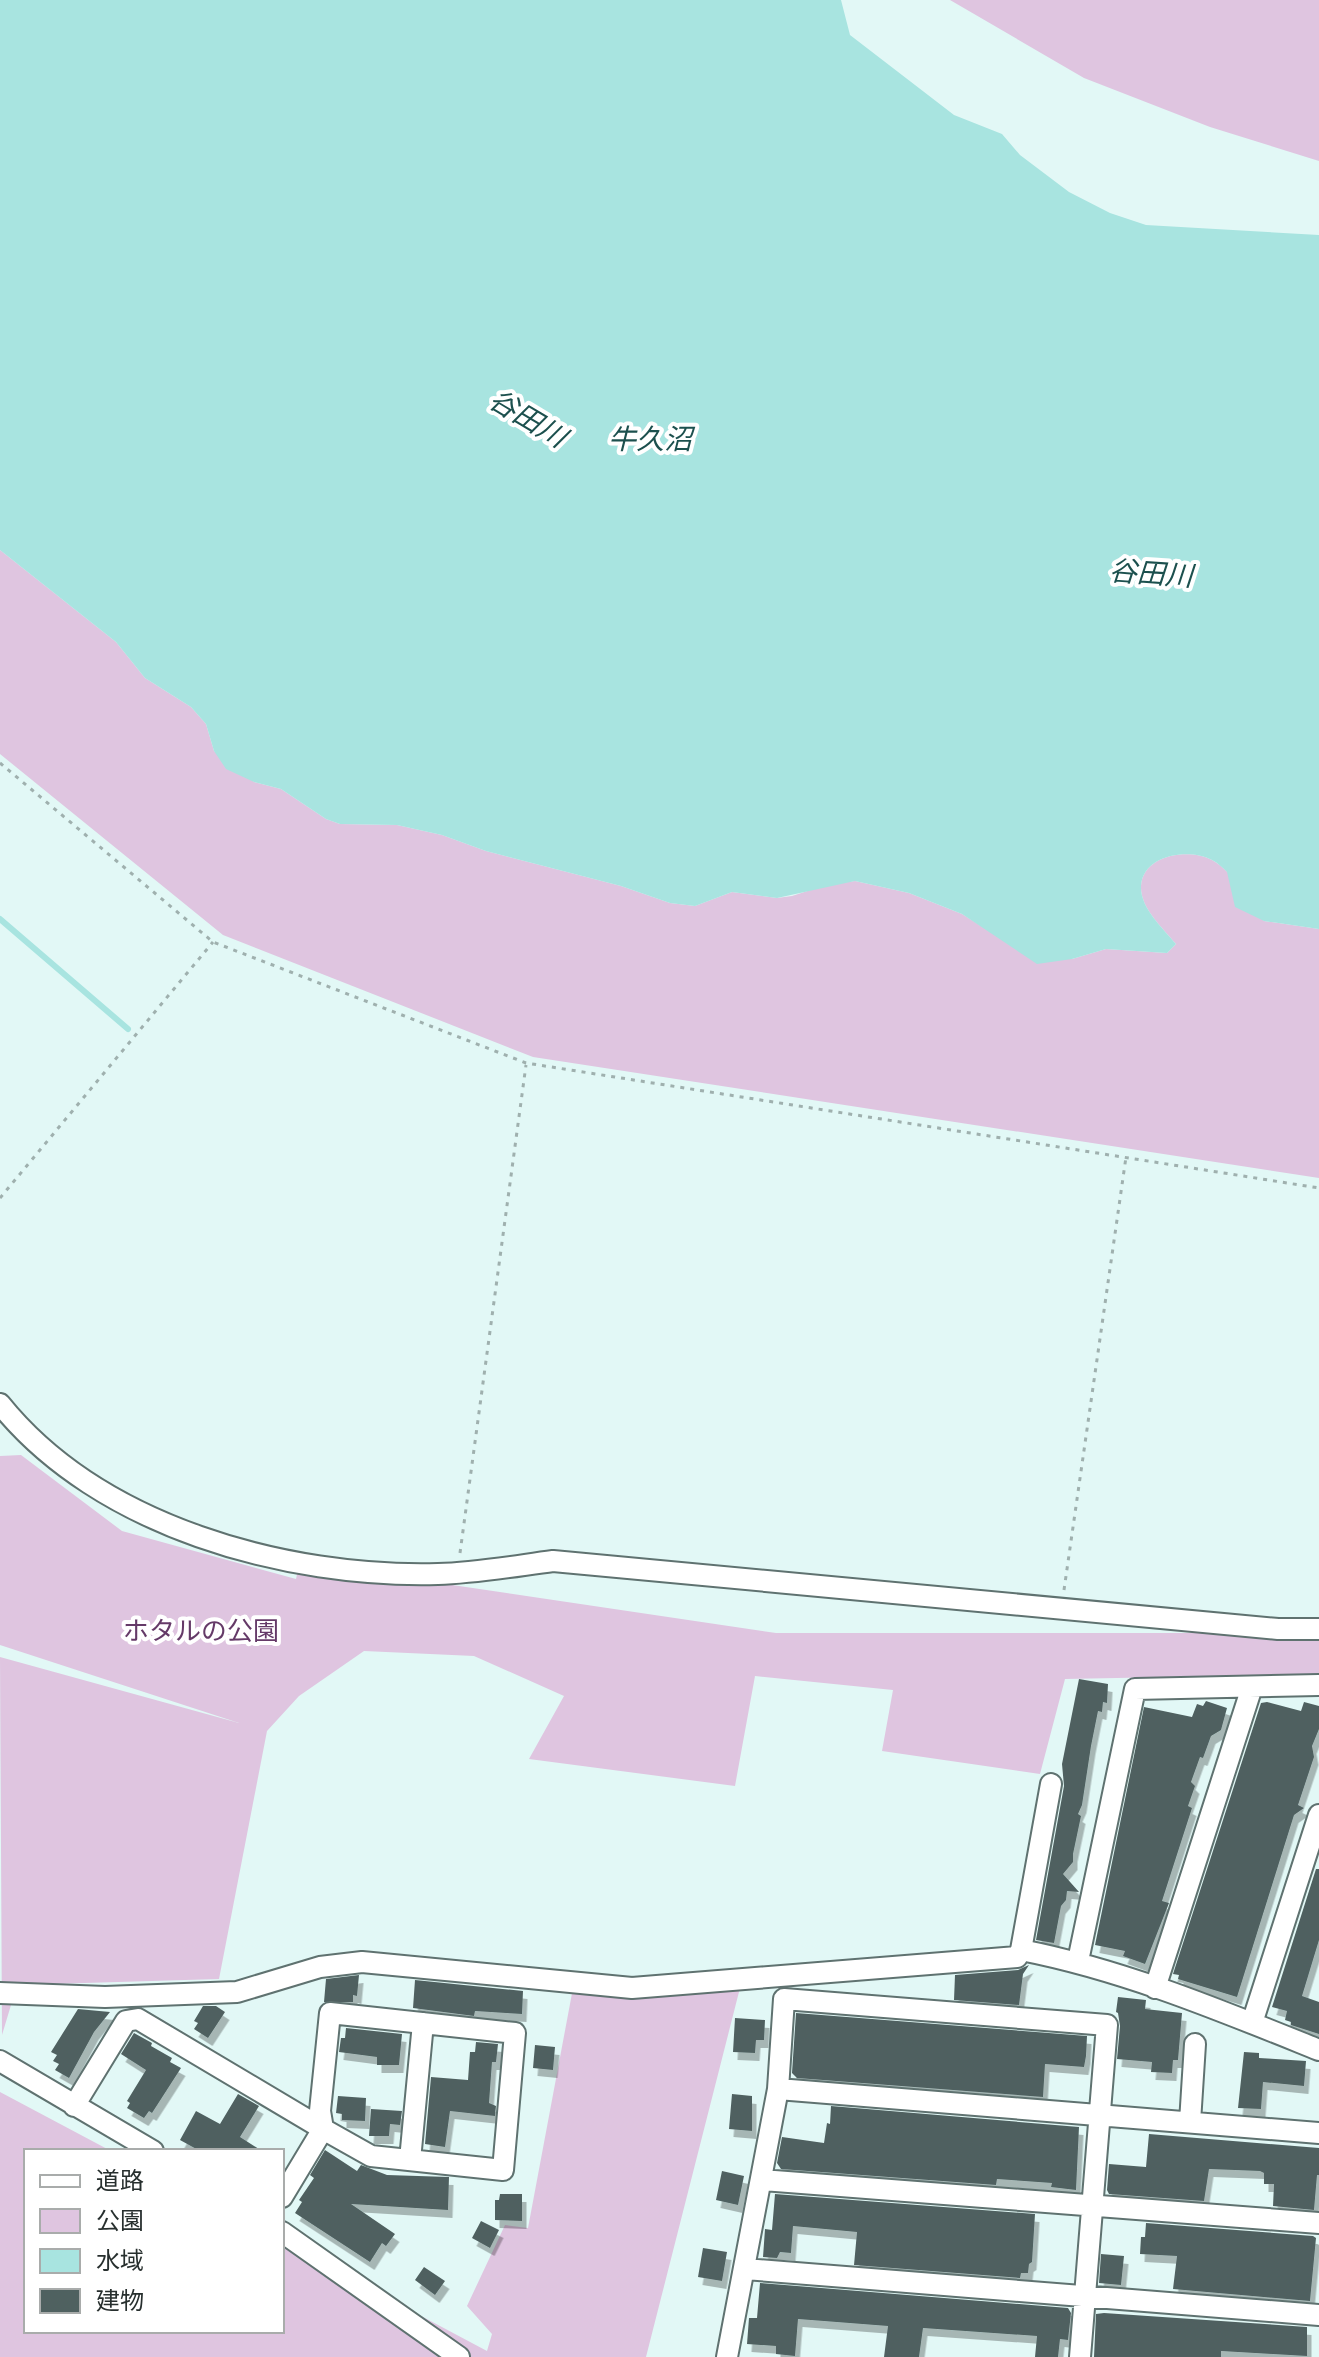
<svg xmlns="http://www.w3.org/2000/svg" width="1319" height="2357" viewBox="0 0 1319 2357" font-family="'PT Sans','Noto Sans JP',sans-serif">
  <style>
    .green { fill: #dfc5e0 }
    .water { fill: #a8e4e0 }
    .lines { fill: none; stroke-linecap: round; stroke-linejoin: round }
    .stream { stroke: #a8e4e0; stroke-width: 6 }
    .building { fill: #4f6160; filter: url(#shadow) }
    .minor-casing { stroke: #5f7270; stroke-width: 24 }
    .path { stroke: #9fb0ae; stroke-width: 3; stroke-dasharray: 4 6; stroke-linecap: butt }
    .minor { stroke: #fff; stroke-width: 20 }
    .labels { text-anchor: middle; stroke-width: 8; stroke-linejoin: round; paint-order: stroke }
    .park-label { font-size: 26px; fill: #653a68; stroke: #fff }
    .water-label { font-size: 28px; font-style: italic; fill: #1c504e; stroke: #fff }
  </style>
  <defs>
    <filter id="shadow"><feDropShadow dx="4.5" dy="8" stdDeviation="0" flood-color="#0004"/></filter>
  </defs>
  <rect width="100%" height="100%" fill="#e2f8f6"/>
  <path class="green" d="M950,0h369v161l-109,-34 -126,-49z
    M0,550l116,92 29,36 46,29 15,17 8,27 40,31 27,7 45,30 14,5 57,1 45,10 44,16 135,35 49,17 25,3 37,-14 45,6 15,-2 34,-11 29,-4 54,12 53,21 27,17 83,28 34,-10 61,4 9,-9c-13,-16 -36,-36 -35,-58 2,-32 49,-38 71,-26 22,12 38,42 52,61l55,8v249l-786,-121 -310,-122 -223,-181z
    M21,1455l101,76 174,48 2,-9 134,12 344,51h543v41l-254,5 -25,95 -158,-23 11,-61 -138,-14 -20,110 -206,-27 35,-63 -90,-40 -110,-5 -65,45 -32,35 -48,248 -202,6 -15,50 -2,-378 239,66 -239,-78v-189z
    M741,1984l-95,373h-646v-265l111,59h-85v180h256v-89l205,109 5,-17 -25,-28 38,-81 23,3 45,-240z"/>
  <path class="water" d="M0,0h841l9,35 104,80 48,19 18,21 49,37 41,21 36,12 173,10v694l-55,-8 -29,-14 -8,-35c-4,-4 -9,-9 -15,-12 -22,-12 -69,-6 -71,26 -1,22 22,42 35,58l-9,9 -61,-4 -34,10 -35,5 -75,-50 -53,-21 -54,-12 -78,17 -45,-6 -37,14 -25,-3 -49,-17 -135,-35 -44,-16 -45,-10 -57,-1 -14,-5 -45,-30 -27,-7 -28,-13 -12,-18 -8,-27 -15,-17 -46,-29 -29,-36 -116,-92z"/>
  <g class="lines">
    <path class="stream" d="M0,919l128,110"/>
  </g>
  <path class="building" d="M1079,1679l29,5 -1,19 -4,-1 -1,10 -4,-1 -7,35 -9,59 -4,9 3,2 -8,38v8l-10,12 16,18 -12,-1 -1,9 -5,6 -7,37 -18,-3 28,-154 -2,-22z
    M1206,1701l21,7 -6,22 -10,6 -8,22 -3,-1 -9,25 4,4 -7,20 4,2 -30,93 7,2 -24,61 -22,-8 2,-5 -30,-6 49,-238 48,10 5,-13 6,2z
    M1267,1702l34,9 3,-9 15,4v23l-7,17 2,11 -16,48 6,3 -10,7 -57,182 -59,-18 1,-4 -6,-1 88,-271z
    M1316,1869h3v71l-17,56 17,6v32l-28,-9v-3l-6,-2 2,-9 -15,-4z
    M1029,1965l-6,9 -4,31 -65,-5 1,-25 63,-5z
    M359,1975l-2,21 -4,-1v7h-29l2,-23z
    M415,1980l108,11 -1,23 -47,-3 -1,5 -61,-8z
    M1118,1997l28,3 -1,9 37,4 -4,47h-5l-1,13 -21,-1 1,-10 -35,-3 3,-33 -2,-13 -2,-1z
    M203,2006h13l9,6 -17,26 -14,-9 4,-6 -4,-2z
    M78,2009l32,3 -16,20 -25,46 -14,-8 4,-6 -6,-3 4,-6 -6,-3z
    M796,2013l291,23 -1,20 -2,11 -39,-3 -2,33 -246,-19 -5,-5z
    M735,2018l30,2 -1,20h-8l-1,13 -22,-1z
    M346,2028l56,6 -3,31h-22v-8l-38,-5 2,-14h4z
    M134,2033l18,10 -1,3 21,12 -2,4 11,6 -29,45 -3,-2 -5,7 -17,-10 3,-5 -3,-2 19,-31 -25,-16z
    M476,2042l22,2 -2,18h-4l-3,41 7,3 -1,10 -45,-5 -5,36 -20,-3 6,-67 37,3 2,-28h5z
    M535,2045l20,2 -2,23 -20,-2z
    M1244,2052l15,1v5l47,3 -2,25 -41,-4 -2,27 -23,-1z
    M238,2094l21,12 -19,31 22,14h-62l-20,-11 16,-29 24,13z
    M732,2094l20,2v35l-23,-2z
    M338,2096l28,2 -1,23 -23,-1v-6l-6,-1z
    M831,2106l248,21 -3,63 -25,-3 1,-4 -55,-4 -1,6 -215,-16 -4,-6 5,-26 42,6 3,-20 3,1z
    M371,2109l31,2 -2,14 -10,-1 -1,12h-20z
    M1149,2134l170,14v27h-2l-3,35 -41,-4 1,-22h-10v-11l-4,-2 -51,-2 -5,32 -95,-7 -2,-4 2,-26 37,3z
    M325,2150l32,21 4,-6 26,10 62,2 -1,33 -97,-6 44,30 -9,12 -4,-3 -12,19 -75,-49 7,-11 -3,-2 15,-22 -4,-3z
    M722,2171l22,5 -6,29 -22,-5z
    M500,2194h22v27l-27,-1v-20h4z
    M775,2194l260,20 -3,48 -3,2 -1,9h-7l-1,5 -166,-13 3,-33 -64,-6 -2,27 -11,-1 -3,6 -14,-1 2,-28 7,1z
    M481,2221l18,9 -9,18 -18,-10z
    M1146,2223l167,13 3,2 -6,63 -137,-12 4,-33 -37,-2 1,-17h4z
    M703,2248l24,4 -5,29 -24,-4z
    M1101,2254l23,2 -3,29 -22,-2z
    M424,2267l21,14 -10,14 -20,-15z
    M760,2283l308,25 3,5 -3,27 -8,-1 -2,18h-23l2,-21 -114,-8 -4,29h-35l4,-31 -90,-7 -3,37 -19,-2v-8l-29,-2 2,-26h8z
    M1104,2313l203,14v29l-86,-5v6h-127l2,-43z"/>
  <g class="lines">
    <defs>
      <path id="minor" d="M0,1404c99,123 286,174 438,170 38,-1 77,-8 115,-13l725,68h41
        M1021,1950l30,-166
        M1078,1961l57,-272 184,-4
        M1155,1988l97,-301
        M0,1993l105,4 132,-5 83,-25 42,-5 270,26 385,-31 4,-7c103,20 201,61 298,100
        M330,2013l185,20 -12,137 -132,-14 -48,-27 -3,-18z
        M1252,2023l67,-208
        M0,2061l153,90
        M778,2089l541,44
        M74,2106l52,-85 12,-2 185,110 -41,68
        M1190,2122l5,-78
        M410,2160l13,-137
        M761,2180l558,43
        M282,2232l177,125
        M745,2269l574,46
        M727,2357l51,-268 6,-90 323,26 -27,332"/>
    </defs>
    <use href="#minor" class="minor-casing"/>
    <path class="path" d="M0,763l213,179 313,121 793,125
      M0,1198l213,-256
      M460,1553l66,-488
      M1064,1590l62,-433"/>
    <use href="#minor" class="minor"/>
  </g>
  <g class="labels">
    <g class="park-label">
      <text x="201" y="1640">ホタルの公園</text>
    </g>
    <g class="water-label">
      <text transform="translate(528 418) rotate(31)" y="10">谷田川</text>
      <text x="650" y="449">牛久沼</text>
      <text transform="translate(1151 573) rotate(4)" y="10">谷田川</text>
    </g>
  </g>
  <rect x="24" y="2149" width="260" height="184" fill="#ffffff" stroke="#a9acab" stroke-width="2"/>
  <rect x="40" y="2175" width="40" height="12" fill="#ffffff" stroke="#a9acab" stroke-width="2"/>
  <text x="96" y="2189" font-size="24" fill="#272f2e">道路</text>
  <rect x="40" y="2209" width="40" height="24" fill="#dfc5e0" stroke="#a9acab" stroke-width="2"/>
  <text x="96" y="2229" font-size="24" fill="#272f2e">公園</text>
  <rect x="40" y="2249" width="40" height="24" fill="#a8e4e0" stroke="#a9acab" stroke-width="2"/>
  <text x="96" y="2269" font-size="24" fill="#272f2e">水域</text>
  <rect x="40" y="2289" width="40" height="24" fill="#4f6160" stroke="#a9acab" stroke-width="2"/>
  <text x="96" y="2309" font-size="24" fill="#272f2e">建物</text>
</svg>
